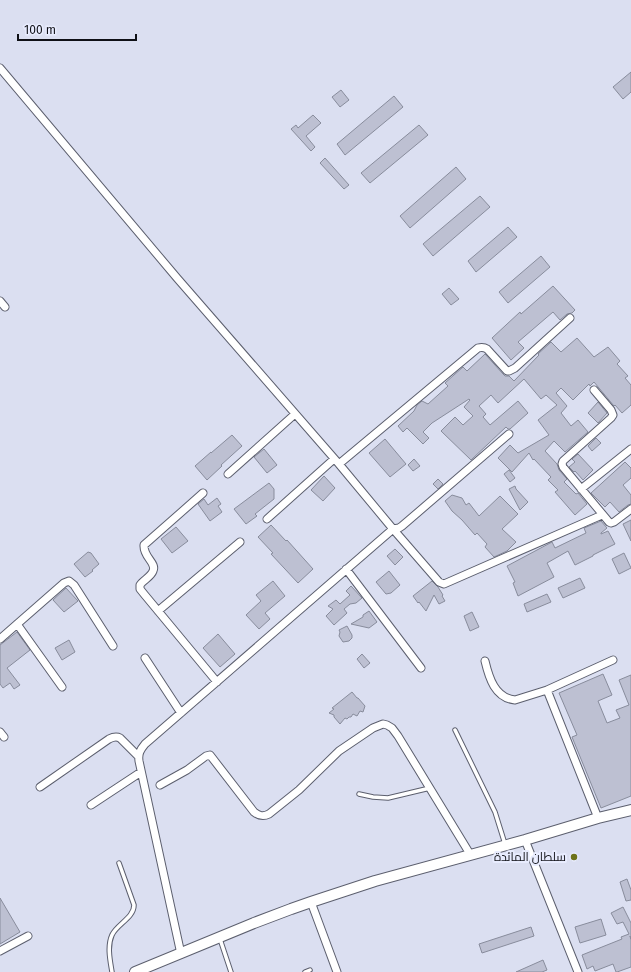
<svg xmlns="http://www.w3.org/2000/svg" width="631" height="972" viewBox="0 0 631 972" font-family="'Fira Sans',Cairo,sans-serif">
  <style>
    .building { fill: #bdc0d2; stroke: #888c9c }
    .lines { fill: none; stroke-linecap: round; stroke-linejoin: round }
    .service-casing { stroke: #5c5f6e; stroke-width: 5.5 }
    .minor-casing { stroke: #5c5f6e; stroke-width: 9 }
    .secondary-casing { stroke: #5c5f6e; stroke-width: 12 }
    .service { stroke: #fff; stroke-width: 3.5 }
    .minor { stroke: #fff; stroke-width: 7 }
    .secondary { stroke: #fff; stroke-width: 10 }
    .poi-dot { fill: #6e7319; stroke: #e8ecfe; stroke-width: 1.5 }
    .labels { text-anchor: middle; stroke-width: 4; stroke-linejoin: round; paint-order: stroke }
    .poi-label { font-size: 12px; fill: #0f1016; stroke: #e8ecfe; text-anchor: end }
  </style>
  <rect width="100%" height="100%" fill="#dbdff1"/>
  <path class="building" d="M631,72v20l-8,7 -10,-12z
    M341,90l8,10 -9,7 -8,-10z
    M394,96l9,11 -58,48 -8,-11z
    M313,115l8,8 -15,13 9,11 -4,4 -20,-22 5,-4 2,3z
    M419,125l9,10 -58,48 -9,-10z
    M325,158l24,27 -5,4 -24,-26z
    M456,167l10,12 -56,49 -10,-12z
    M480,196l10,11 -57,49 -10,-12z
    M508,227l9,10 -41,35 -8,-11z
    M541,256l9,11 -42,36 -9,-11z
    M553,286l22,24 -3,3 -5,1 -7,6 -7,-8 -35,30 6,6 -13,12 -19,-22 28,-26 1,2z
    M449,288l10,11 -8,6 -9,-11z
    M577,338l17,19 14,-10 12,14 -3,3 11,12 -3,2 6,7v20l-9,8 -7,-8 -1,1 -20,-24 -4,4 -1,-2 -16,16 -12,-12 -5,5 11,13 -6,7 10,13 7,-6 10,12 -23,20 -11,-11 -9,10 12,13 2,6 8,9 -3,3 12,12 2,-1 9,11 -12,11 -20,-23 3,-2 -10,-10 3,-3 -17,-18 -1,1 -4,-7 -17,19 -14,-14 12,-13 8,8 31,-18 -11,-15 19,-15 -11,-10 -5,4 -17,-20 -26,24 -7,-8 -12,11 7,8 -3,3 7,8 28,-24 10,12 -18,16h-2l-2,-2 -35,33 -30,-29 14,-14 8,8 10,-9 -9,-9 6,-7 -1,-1 -37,24 -9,9 6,6 -6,6 -16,-16 -4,4 -5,-6 16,-15 3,-6 5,-4 6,3 20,-18 -3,-3 18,-16 4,4 18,-17 18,20 2,2h4l5,5 25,-26 -1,-1 13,-12 10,10z
    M598,402l9,11 -9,10 -10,-10z
    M232,435l10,11 -21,19 1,1 -15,14 -12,-14 16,-14v1z
    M596,438l5,5 -9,8 -4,-5z
    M385,439l21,25 -16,13 -21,-24z
    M264,449l13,16 -10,8 -13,-16z
    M578,454l15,16 -10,10 -8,-9 -1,1 -5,-5 6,-5 -3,-3z
    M414,459l6,7 -7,5 -5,-6z
    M625,462l6,6v10l-8,7 8,10v9l-3,1 -9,7 -9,-10 -5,5 -14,-14z
    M509,470l6,8 -5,4 -6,-8z
    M324,476l11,12 -12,13 -12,-11z
    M438,479l5,5 -5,5 -5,-5z
    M269,483l5,6v10l-19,15 2,2 -11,8 -12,-15z
    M515,486l1,3 12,13 -8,8 -11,-21z
    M452,495l10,3 4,7 3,-2 10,13 21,-20 18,18 -16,15 14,13 -9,9 -13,6 -9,-10 2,-3 -10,-11 -2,2 -13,-15 -10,-9 -7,-10z
    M217,498l4,6 -3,2 4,6 -12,9 -12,-17 6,-5 4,6z
    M631,520v21l-8,-17z
    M601,521l6,7 -6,5v1l7,-3 7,13 -22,11v1l-18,9 -7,-14 -21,12 7,14 -36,19 -5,-13 2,-1 -8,-16 45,-24 3,6 31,-15 -2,-5z
    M271,525l15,16 1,-1 26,29 -15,14 -27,-29 2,-1 -15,-16z
    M176,527l12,14 -16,12 -11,-14z
    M395,549l8,8 -8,8 -8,-9z
    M88,552l3,1 8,11 -7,6 1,1 -8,6 -11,-13z
    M624,553l7,15 -12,6 -7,-15z
    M389,571l11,14 -9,8 -5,1 -10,-12z
    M580,578l5,10 -22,10 -5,-10z
    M273,581l12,15 -20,17 5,6 -11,10 -13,-14 15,-14 -5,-6z
    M432,581l6,6 5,8 -1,1 3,5 -6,3 -5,-9 -8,16 -7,-9 -1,1 -5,-7z
    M351,586l11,12 -6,5 -6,1 -6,5 3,4 -13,12 -8,-9 7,-7 -5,-3 8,-6 4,4 10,-9 -4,-4z
    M66,588l12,13 -14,11 -11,-12z
    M547,594l4,8 -24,10 -3,-8z
    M369,611l8,11 -8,6 -18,-4 12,-7v-2z
    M472,612l7,15 -9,4 -6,-15z
    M347,626l5,9v3l-3,3 -6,1 -4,-6 1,-4 -1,-2z
    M17,632l13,18 -23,18 13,17 -6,4 -4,-6 -7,5 -3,-4v-39z
    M218,634l17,20 -15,13 -17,-19z
    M69,640l6,12 -13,8 -7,-12z
    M362,654l8,9 -6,5 -7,-9z
    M603,674l9,21 -14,6 9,22 13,-5 -4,-8 13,-5 -10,-25 12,-5v121l-30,12 -29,-71 5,-2 -18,-42z
    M352,692l5,6h1l7,8 -2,6 -3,-1 -3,5 -4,-2 -2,3h-2l-2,2 -2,-1 -5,6 -6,-7v-2l-5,-2 5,-4 -2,-1z
    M627,879l4,11v10l-5,1 -6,-19z
    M0,898l20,34 -20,12z
    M623,907l8,16v16l-1,-3 1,4v27l-14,5h-1l-3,-8 -18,7 -2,-5 -6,3 -5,-14 40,-16 -1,-2 8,-3 -6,-12 -6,2 -6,-11z
    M601,919l5,16 -26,8 -5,-16z
    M531,927l3,9 -52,17 -3,-9z
    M543,960l4,10 -5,2h-26z"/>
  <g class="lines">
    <defs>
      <path id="service" d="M455,730l40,82 10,32
        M359,794l14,3 15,1 42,-10
        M220,939l11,33
        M112,972c-2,-12 -5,-26 0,-37 5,-11 22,-17 22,-30l-15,-42
        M305,972l5,-2"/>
      <path id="minor" d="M0,68l177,210 162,186 54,65 46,53 5,2 158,-69
        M0,301l5,6
        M594,390l17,20 2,5 -2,3 -48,43 -1,3 1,3 46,55 2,1 3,-1 17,-13
        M339,464l139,-116c4,-1 6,-1 9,1l20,22h2l6,-3 55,-50
        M228,474l67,-60
        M581,489l50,-40
        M203,493l-59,52c-1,12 13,18 9,26 -2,6 -10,9 -13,14v4l4,5 73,88
        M267,519l67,-60
        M346,569l75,99
        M158,611l82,-69
        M17,624l45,63
        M0,639l64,-56 5,-2 5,4 39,61
        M145,658l36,55
        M485,661c4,17 10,37 30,39l32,-10 66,-30
        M547,690l51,128
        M0,732l4,5
        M160,785l27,-15 19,-14 4,-1 44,57c5,4 9,5 15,2l30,-24 40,-39 34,-23 10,-4 4,1 5,3 6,8 72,118
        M40,787l69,-48c4,-2 7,-3 11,-1l18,18
        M91,805l50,-33
        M525,840l53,132
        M311,902l26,70
        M0,951l28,-15
        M181,954l-42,-193c-1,-7 1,-11 6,-17l248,-215 6,-1 3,-2 107,-92"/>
      <path id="secondary" d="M135,972l119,-49 37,-14 20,-7 64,-21 150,-41 73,-22 33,-8"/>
    </defs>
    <use href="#service" class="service-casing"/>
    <use href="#minor" class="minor-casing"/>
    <use href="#secondary" class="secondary-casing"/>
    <use href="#service" class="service"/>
    <use href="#minor" class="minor"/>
    <use href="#secondary" class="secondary"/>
  </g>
  <circle class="poi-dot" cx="574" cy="857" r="4"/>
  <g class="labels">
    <g class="poi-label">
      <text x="566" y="861">سلطان المائدة</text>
    </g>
  </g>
  <path d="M18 34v6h118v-6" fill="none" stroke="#0f1016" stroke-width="2"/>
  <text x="24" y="34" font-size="12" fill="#0f1016" stroke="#e8ecfe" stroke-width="3" paint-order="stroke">100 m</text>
</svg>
